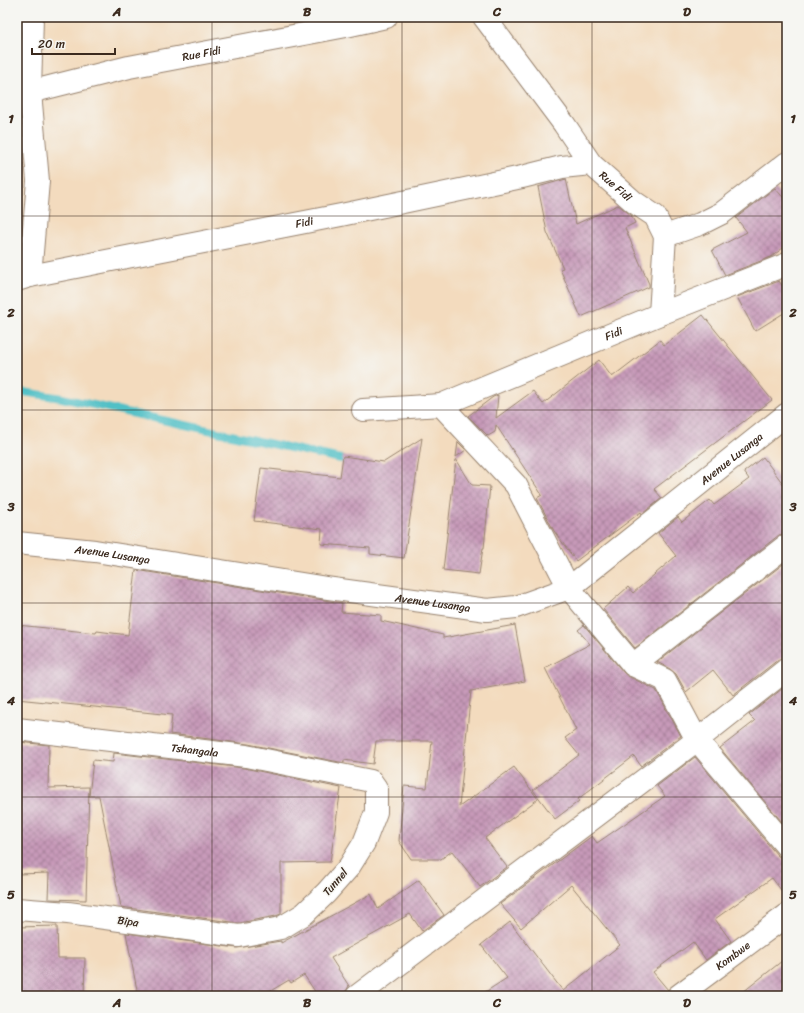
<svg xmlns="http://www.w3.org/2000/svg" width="804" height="1013" viewBox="0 0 804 1013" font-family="Sriracha,sans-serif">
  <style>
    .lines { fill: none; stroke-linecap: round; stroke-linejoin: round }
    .stream { stroke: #51c0c6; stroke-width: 8 }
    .building { fill: url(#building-cross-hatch) }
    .minor-casing { stroke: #97826e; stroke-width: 24 }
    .minor { stroke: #fff; stroke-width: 22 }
    .grid { fill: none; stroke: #3b2a1e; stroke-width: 1; stroke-opacity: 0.55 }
    .labels { text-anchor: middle; stroke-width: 3; stroke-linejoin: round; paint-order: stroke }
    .street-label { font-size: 11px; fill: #3b2a1e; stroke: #f6f6f2 }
    .neatline { fill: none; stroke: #3b2a1e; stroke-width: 1.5 }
    .grid-label { font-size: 13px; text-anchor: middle; font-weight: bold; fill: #3b2a1e }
  </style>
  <defs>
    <pattern id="building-cross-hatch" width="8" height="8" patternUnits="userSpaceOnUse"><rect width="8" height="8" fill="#c79ab9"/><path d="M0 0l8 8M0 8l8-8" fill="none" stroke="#a37e96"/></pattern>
  </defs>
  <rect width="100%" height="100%" fill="#f6f6f2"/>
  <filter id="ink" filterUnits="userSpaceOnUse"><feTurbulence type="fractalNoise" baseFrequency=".025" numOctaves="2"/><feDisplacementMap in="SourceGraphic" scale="8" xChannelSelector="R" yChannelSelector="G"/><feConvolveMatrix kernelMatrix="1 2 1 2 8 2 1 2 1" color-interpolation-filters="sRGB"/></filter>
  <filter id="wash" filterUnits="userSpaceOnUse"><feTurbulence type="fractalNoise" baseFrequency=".012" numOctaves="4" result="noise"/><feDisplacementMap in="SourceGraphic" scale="16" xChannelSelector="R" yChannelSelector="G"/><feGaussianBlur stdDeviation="0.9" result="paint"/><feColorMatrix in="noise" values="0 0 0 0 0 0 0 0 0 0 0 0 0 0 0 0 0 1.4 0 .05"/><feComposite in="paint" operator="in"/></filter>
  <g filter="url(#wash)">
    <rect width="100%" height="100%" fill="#f3dbbe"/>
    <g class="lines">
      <path class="stream" d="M17,391l45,7 279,61"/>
    </g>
    <g id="blocks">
      <path class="building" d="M566,179l10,45 42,-19 13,10 4,8 -10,5 24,56v3l-68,30 -21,-48 3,-1 -16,-36 -9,-45z
        M775,188l12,14v43l-16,12 -46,18 -13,-25 35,-18 -11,-14z
        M779,281l8,12v18l-32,20 -18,-34z
        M703,315l69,85 -118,89 8,9 -20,16 -1,-2 -65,49 -22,-30 -17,-33 5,-3 -46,-70 -1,7 -7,4 -20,-20 25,-19 5,-2 -2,23 37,-27 10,13 56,-44 13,17 48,-37 4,5z
        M422,438l-18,120 -34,-4v-6l-49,-4 1,-15 -68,-8 7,-53 79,9 3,-21 41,6z
        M458,442l8,8 -10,7z
        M763,457l24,32v44l-8,2 -144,113 -32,-39 25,-22 5,6 43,-37 -18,-23 20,-16 4,5 28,-22 4,5 35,-26 -5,-7z
        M456,459l16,26 18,1 -6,62h-1l-4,26 -36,-4z
        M787,561v96l-8,2 -46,36 -20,-25 -27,22 -10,-18 -6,-5 -13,-7z
        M136,570l206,33 -1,9 40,3v6l62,14v3l72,-13 10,56 -54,10 -12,116 55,-40 24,32 -53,39 22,29 -27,20 -28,-36 -11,8h-30l-12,-18 5,-55 23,2 5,-47h-56l-3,23 -29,-4v3l-96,-19 -78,-10 2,-19 -155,-16v-74l79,8 1,-2 31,4z
        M584,625l40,48 4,3 28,14 10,18 -1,1 4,5 12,22 -40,30 -7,-10 -56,43 1,2 -24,18 -22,-29 46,-35 -14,-17 11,-8 -31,-62 45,-24 -12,-14z
        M787,685v143l-67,-80 35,-27 -6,-6z
        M18,742l31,3 -1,43 41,-1 -3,113 -38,-1 1,-26 -31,1 -1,-97z
        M114,753l130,15 97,20 -11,74 -49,1v51l-5,2 -37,7 -118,-16 -22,-111h-10l4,-36 20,2z
        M695,757l82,98 5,4h5v39l-15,-20 -57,41 16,22 -25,19 -13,-18 -40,30 15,18 -2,6h-187l28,-18 -26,-33 29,-23 53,69 57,-46 -49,-60 -50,43 -21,-24 92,-68 5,7 68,-47 -8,-10z
        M419,880l25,35 -22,16 -12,-17 -79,44 18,28 -3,5 -1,5h-27l-14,-21 -13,8 -2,-3 -27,16h-123l-3,-11 -10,-52 111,15 44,-7v2l90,-49 7,15z
        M57,926l1,32h27l-1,38h-67v-69z
        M787,957v39h-49z"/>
    </g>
  </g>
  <g filter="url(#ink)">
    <use href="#blocks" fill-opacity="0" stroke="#97826e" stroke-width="1"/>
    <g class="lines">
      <defs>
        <g id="minor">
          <path id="s1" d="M484,17l80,107 27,40 43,38 21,14 10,20 35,-12 22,-11 65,-50"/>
          <path id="s2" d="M17,94l13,-2 99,-25 217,-41 40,-9"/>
          <path d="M30,276l8,-95 -8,-89 2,-75"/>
          <path id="s3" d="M17,280l13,-4 311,-61 181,-38 40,-10 29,-3"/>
          <path d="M660,314l5,-78"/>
          <path d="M441,405l75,80 53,103 64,77 32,15 32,60 90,107"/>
          <path id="s4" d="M363,410l78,-5 219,-91 127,-50"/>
          <path id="s5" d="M17,543l78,8 232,37 160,22 29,-3 53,-19 218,-174"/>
          <path d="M633,665l154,-120"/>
          <path id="s6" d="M17,729l229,27 125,25 5,7v24l-12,31 -15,24 -23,26 -22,21 -23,14 -42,8 -171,-23 -51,-4"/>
          <path d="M357,996l340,-256 90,-71"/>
          <path id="s7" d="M678,996l109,-81"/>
        </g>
      </defs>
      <use href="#minor" class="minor-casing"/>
      <use href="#minor" class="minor"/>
    </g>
  </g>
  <path class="grid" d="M212,17v979M402,17v979M592,17v979M17,216h770M17,410h770M17,603h770M17,797h770"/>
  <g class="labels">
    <g class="street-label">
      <text dy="4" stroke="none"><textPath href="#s2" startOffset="189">Rue Fidi</textPath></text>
      <text dy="4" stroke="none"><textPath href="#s1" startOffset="215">Rue Fidi</textPath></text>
      <text dy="4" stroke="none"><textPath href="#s3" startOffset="293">Fidi</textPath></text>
      <text dy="4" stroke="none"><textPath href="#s4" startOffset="265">Fidi</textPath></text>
      <text dy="4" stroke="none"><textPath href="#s5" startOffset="768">Avenue Lusanga</textPath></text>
      <text dy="4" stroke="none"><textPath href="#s5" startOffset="96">Avenue Lusanga</textPath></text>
      <text dy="4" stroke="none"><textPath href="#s5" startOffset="420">Avenue Lusanga</textPath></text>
      <text dy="4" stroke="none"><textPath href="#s6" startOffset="179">Tshangala</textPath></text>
      <text transform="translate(335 882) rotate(-49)" y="4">Tunnel</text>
      <text transform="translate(128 921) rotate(8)" y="4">Bipa</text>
      <text dy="4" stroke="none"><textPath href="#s7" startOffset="68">Kombwe</textPath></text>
    </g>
  </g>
  <rect width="804" height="1013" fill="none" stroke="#f6f6f2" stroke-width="44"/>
  <path d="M32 48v6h83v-6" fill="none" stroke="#3b2a1e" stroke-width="2"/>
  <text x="38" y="48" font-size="12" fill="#3b2a1e" stroke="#f6f6f2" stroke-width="3" paint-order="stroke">20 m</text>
  <rect x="22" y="22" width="760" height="969" class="neatline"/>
  <g class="grid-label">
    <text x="117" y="16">A</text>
    <text x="307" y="16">B</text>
    <text x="497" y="16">C</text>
    <text x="687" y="16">D</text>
    <text x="11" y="123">1</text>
    <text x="793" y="123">1</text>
    <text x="11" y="317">2</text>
    <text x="793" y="317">2</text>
    <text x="11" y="511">3</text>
    <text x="793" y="511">3</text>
    <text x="11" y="705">4</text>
    <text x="793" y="705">4</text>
    <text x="11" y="899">5</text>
    <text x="793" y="899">5</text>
    <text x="117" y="1007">A</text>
    <text x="307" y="1007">B</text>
    <text x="497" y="1007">C</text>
    <text x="687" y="1007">D</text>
  </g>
</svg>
